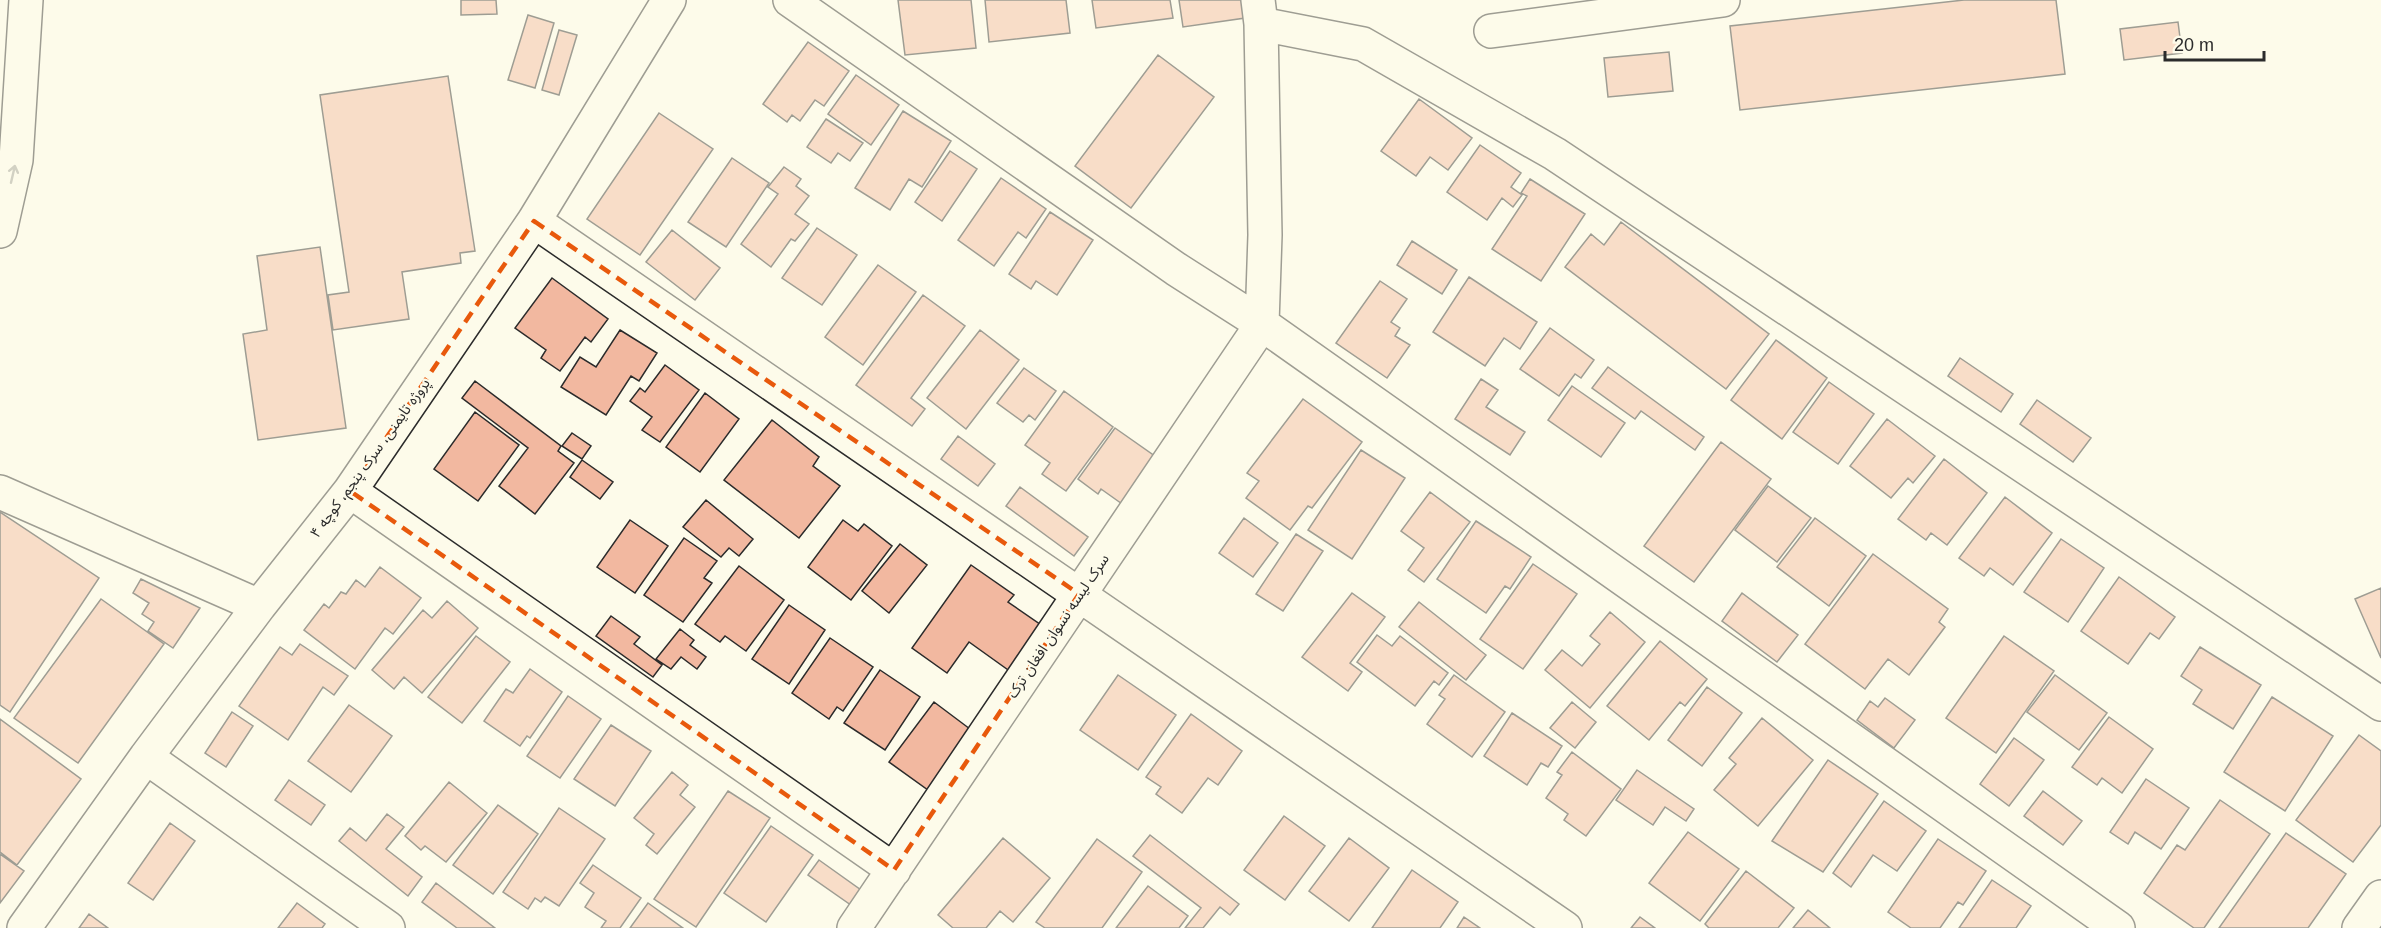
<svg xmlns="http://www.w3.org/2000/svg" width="2381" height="928" viewBox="0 0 2381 928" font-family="Helvetica,'Noto Sans Arabic',sans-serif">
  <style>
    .building { fill: #f2b8a0; stroke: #2b2b2b; stroke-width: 1.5 }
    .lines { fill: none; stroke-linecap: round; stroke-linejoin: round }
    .minor-casing { stroke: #2b2b2b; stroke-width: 36 }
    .major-casing { stroke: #2b2b2b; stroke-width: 36 }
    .minor { stroke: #fdfbea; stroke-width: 33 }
    .major { stroke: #fdfbea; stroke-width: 33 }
    .oneway { stroke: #9e9d94 }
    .marked { fill: none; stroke: #e8590c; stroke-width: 4.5; stroke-dasharray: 12 8; stroke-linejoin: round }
    .labels { text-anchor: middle; stroke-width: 4.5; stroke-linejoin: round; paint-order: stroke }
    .street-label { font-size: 15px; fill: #2b2b2b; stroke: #fdfbea }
  </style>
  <rect width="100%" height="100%" fill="#fdfbea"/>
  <path class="building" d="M461,0h35l1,14 -36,1z
    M898,0h73l5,48 -71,7z
    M985,0h81l4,33 -81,9z
    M1092,0h78l3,18 -77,10z
    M1179,0h64l2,18 -62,9z
    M1964,0h92l9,74 -325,36 -10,-84z
    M528,15l26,8 -19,65 -27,-8z
    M2178,22l4,31 -58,7 -4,-31z
    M559,30l18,5 -18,60 -17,-5z
    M808,42l41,29 -25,35 -9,-6 -15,21 -8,-6 -5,7 -24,-18z
    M1669,52l4,39 -65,6 -4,-39z
    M1158,55l56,42 -83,111 -56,-42z
    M856,75l43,30 -28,40 -43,-31z
    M448,76l27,175 -15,2 1,10 -59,9 7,47 -76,11 -5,-35 21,-3 -29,-197z
    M1419,99l53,39 -24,32 -18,-13 -14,19 -35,-25z
    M903,111l48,30 -29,46 -13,-8 -19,31 -35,-22z
    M659,113l54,36 -73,106 -53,-36z
    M826,119l37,24 -13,18 -12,-8 -7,10 -24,-16z
    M1480,145l41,28 -10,14 11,8 -9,12 -11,-9 -15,22 -40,-28z
    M950,151l27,18 -35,52 -27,-19z
    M732,158l37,25 -43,64 -38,-25z
    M784,167l17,12 -5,7 13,10 -14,18 14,10 -14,17 -4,-2 -20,28 -30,-23 37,-50 -10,-7z
    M1001,178l45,31 -20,29 -8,-6 -24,34 -36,-26z
    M1530,179l55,35 -44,67 -49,-32 35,-53 -6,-3z
    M1050,212l43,28 -36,55 -21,-14 -5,8 -22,-15z
    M1621,222l148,112 -43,55 -161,-122 26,-33 13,11z
    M817,228l40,27 -35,50 -40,-27z
    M672,230l48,38 -25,32 -49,-38z
    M1412,241l45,29 -15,24 -45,-29z
    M320,247l26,181 -88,12 -15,-106 24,-4 -10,-74z
    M878,265l38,27 -53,73 -38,-28z
    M1469,277l68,45 -17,27 -16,-11 -19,28 -52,-34z
    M552,278l56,41 -17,23 -6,-5 -25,34 -19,-13 5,-8 -31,-22z
    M1380,281l27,18 -16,23 9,6 -5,8 15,9 -23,33 -51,-35z
    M923,295l42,31 -54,72 14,11 -13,17 -56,-41z
    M1550,328l44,32 -13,18 -6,-4 -16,22 -39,-27z
    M620,330l37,23 -18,28 -8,-5 -25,39 -45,-28 19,-30 16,10z
    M980,330l39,30 -53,69 -39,-31z
    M1776,340l51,38 -45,61 -51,-39z
    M1960,358l53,36 -12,18 -53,-36z
    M665,365l34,25 -39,52 -18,-12 10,-13 -22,-16 10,-13 5,4z
    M1608,367l96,70 -9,13 -54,-39 -6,8 -43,-31z
    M1024,368l32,23 -21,29 -6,-5 -6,7 -26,-19z
    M1481,379l17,11 -12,17 39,25 -15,23 -55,-36z
    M475,381l86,65 -3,5 16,12 -39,51 -36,-28 29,-38 -66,-50z
    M1829,382l45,32 -36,50 -45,-32z
    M1572,386l53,37 -24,34 -53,-37z
    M1064,391l49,36 -47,64 -24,-17 8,-11 -25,-18z
    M705,393l34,26 -39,53 -34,-25z
    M1303,399l59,43 -50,66 -4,-2 -18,24 -44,-32 13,-17 -12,-8z
    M2037,400l54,38 -18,24 -53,-38z
    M475,412l44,33 -41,56 -44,-32z
    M1887,419l48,37 -22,27 -5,-5 -17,20 -41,-32z
    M772,420l47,37 -6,9 27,20 -41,52 -75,-58z
    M1115,428l44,31 -34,47 -24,-17 -3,5 -20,-15z
    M572,433l19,13 -9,13 -20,-13z
    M958,436l37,28 -17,22 -37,-27z
    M1721,442l50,37 -77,103 -50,-36z
    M1361,450l44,28 -53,81 -44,-29z
    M1944,459l43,34 -40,52 -16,-12 -5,7 -28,-21z
    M582,460l31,22 -13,17 -30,-22z
    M1768,486l43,32 -34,44 -42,-32z
    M1020,487l68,50 -14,19 -68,-50z
    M1430,492l40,30 -46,60 -16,-12 16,-22 -23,-17z
    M2005,497l47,36 -39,52 -23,-17 -6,8 -25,-18z
    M706,500l47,39 -14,17 -10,-8 -8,9 -38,-30z
    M0,512l99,66 -89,134 -10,-7z
    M1244,518l34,25 -25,34 -34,-24z
    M1815,518l51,38 -37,50 -52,-39z
    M630,520l38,26 -33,47 -38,-26z
    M843,520l15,11 6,-7 28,22 -41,54 -43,-33z
    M1476,521l55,36 -21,32 -5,-3 -19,27 -49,-34z
    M1296,534l27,17 -40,60 -27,-17z
    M684,538l33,23 -13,17 8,5 -29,39 -39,-27z
    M2061,539l43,29 -36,54 -44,-30z
    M900,544l27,21 -38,48 -27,-22z
    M1873,554l75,55 -9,13 6,5 -36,48 -21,-16 -23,30 -60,-45z
    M1533,564l44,30 -54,75 -43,-30z
    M971,565l43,30 -6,7 36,25 -33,45 -42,-30 -22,31 -35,-25z
    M739,566l45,34 -38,51 -21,-15 -5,6 -25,-18z
    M380,567l41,31 -28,36 -8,-6 -30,41 -51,-39 20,-26 5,4 12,-16 5,2 10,-14 9,7z
    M2119,577l56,40 -16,22 -9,-6 -22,31 -47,-33z
    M141,579l59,29 -27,40 -25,-17 6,-9 -12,-8 7,-11 -16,-10z
    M2381,588v70l-26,-59z
    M1352,593l33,24 -35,46 12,9 -14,19 -46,-34z
    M1742,593l56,42 -21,27 -55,-41z
    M101,599l63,45 -86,119 -64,-45z
    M447,601l31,27 -56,65 -18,-16 -10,12 -22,-19 51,-60 9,8z
    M1419,602l67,53 -20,25 -67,-53z
    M789,605l36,25 -36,54 -37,-25z
    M1610,612l35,30 -55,66 -45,-38 17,-20 20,16 18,-22 -10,-8z
    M611,616l29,21 -6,7 28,21 -9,12 -57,-41z
    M680,629l14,11 -4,5 16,12 -9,12 -16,-12 -10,12 -15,-10z
    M1377,635l15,11 8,-10 48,37 -9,12 -5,-4 -19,25 -58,-44z
    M476,636l34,26 -48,61 -34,-26z
    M2004,636l50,35 -58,82 -50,-35z
    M830,638l43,29 -30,44 -6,-4 -8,12 -37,-26z
    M1660,641l47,38 -22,27 -5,-4 -31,38 -42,-34z
    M300,644l48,32 -14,19 -11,-8 -35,53 -49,-34 41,-59 12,8z
    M2200,647l61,38 -28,44 -40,-25 9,-14 -21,-14z
    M530,669l32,23 -32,46 -3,-2 -7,10 -36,-25 22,-32 7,4z
    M880,670l40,27 -35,53 -41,-27z
    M1118,675l58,40 -38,55 -58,-40z
    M1454,675l51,37 -33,45 -45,-33 18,-25 -6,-4z
    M2055,675l52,38 -28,37 -52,-38z
    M1707,687l35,26 -40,53 -34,-26z
    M568,696l33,23 -41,59 -33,-22z
    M2272,697l61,39 -48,75 -61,-39z
    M1885,698l30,22 -21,28 -37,-28 13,-19 8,6z
    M934,702l44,33 -50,55 -39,-28z
    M1572,702l24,20 -21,26 -25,-20z
    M349,705l43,31 -41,56 -43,-31z
    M232,712l21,14 -27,41 -21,-14z
    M1512,713l50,33 -14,21 -7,-4 -14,22 -43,-29z
    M1191,714l51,37 -24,34 -10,-7 -26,35 -26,-19 5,-7 -15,-10z
    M2109,717l44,32 -31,44 -20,-15 -5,7 -25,-18z
    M1762,718l51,42 -55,66 -44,-36 22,-26 -7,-6z
    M0,719l81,60 -64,86 -17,-13z
    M611,725l40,26 -36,55 -41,-27z
    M2359,735l22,16v74l-28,37 -57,-42z
    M2014,738l30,22 -35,46 -29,-22z
    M1572,752l49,37 -35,47 -22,-16 4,-6 -22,-16 16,-23 -5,-3z
    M1828,760l50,34 -55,78 -51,-31z
    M1637,770l57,39 -8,12 -21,-14 -12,18 -37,-25z
    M672,772l16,13 -8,10 15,12 -38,47 -11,-9 8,-11 -20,-16z
    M2146,779l43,29 -28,41 -26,-17 -7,12 -18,-12z
    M289,780l36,25 -14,20 -36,-25z
    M449,782l38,31 -41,49 -21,-16 -4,4 -16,-14z
    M728,791l42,27 -74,109 -42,-28z
    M2043,791l39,30 -19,24 -39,-29z
    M2220,800l50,34 -66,94h-10l-50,-35 33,-48 8,5z
    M1884,801l42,30 -29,40 -24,-16 -22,32 -18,-14z
    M498,805l40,29 -45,60 -40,-29z
    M559,808l46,31 -46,67 -14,-9 -4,5 -6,-4 -7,11 -25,-17z
    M387,814l17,13 -18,22 36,28 -14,19 -69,-55 11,-13 16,13z
    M1284,816l41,30 -40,54 -41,-30z
    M170,823l25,18 -42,59 -25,-17z
    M771,826l42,29 -47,67 -42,-29z
    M1688,832l51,37 -39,52 -51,-38z
    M2286,833l60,41 -38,54h-89z
    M1150,835l89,69 -9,11 -10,-8 -17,21h-18l16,-20 -68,-52z
    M1003,838l47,40 -37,44 -13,-11 -14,17h-33l-15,-13z
    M1349,838l40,30 -40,53 -40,-30z
    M1097,839l45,33 -40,56h-57l-9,-6z
    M1938,839l48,32 -23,34 -5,-3 -18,26h-29l-23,-16z
    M0,854l24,17 -24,32z
    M819,860l49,35 -10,15 -50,-35z
    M593,865l48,33 -21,30h-19l5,-7 -21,-14 9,-14 -14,-10z
    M1412,870l46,32 -18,26h-68z
    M1746,871l48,37 -16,20h-69l-4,-4z
    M1992,880l39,26 -15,22h-57z
    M436,883l59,45h-38l-35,-26z
    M1148,886l40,30 -9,12h-63z
    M297,903l28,21 -3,4h-44z
    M648,903l35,25h-53z
    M1808,910l22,18h-37z
    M89,914l19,14h-29z
    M1464,917l16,11h-23z
    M1640,917l15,11h-24z"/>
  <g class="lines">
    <defs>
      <path id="minor" d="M790,0l386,269 86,55 856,604
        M1261,24l102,20 192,110 826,550
        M1491,31l232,-31
        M534,221l1031,707
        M350,491l544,379
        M0,492l259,114
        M146,757l242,171
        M24,928l122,-171 113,-151 91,-115 184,-270 135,-221
        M854,928l408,-604 3,-89 -4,-211 -3,-24
        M2359,928l22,-31"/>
      <path id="major" d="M0,231l16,-71 10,-160"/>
    </defs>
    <use href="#minor" class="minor-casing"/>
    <use href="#major" class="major-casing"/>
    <use href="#minor" class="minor"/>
    <use href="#major" class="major"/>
  </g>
  <defs><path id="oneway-shaft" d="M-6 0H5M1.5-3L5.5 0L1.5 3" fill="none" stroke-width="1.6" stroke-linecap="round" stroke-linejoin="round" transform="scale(1.5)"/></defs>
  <use class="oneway" href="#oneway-shaft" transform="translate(13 174) rotate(-77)"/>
  <path d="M0 0H2381V928H0ZM534,221l545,373 -185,276 -544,-379z" fill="#fdfbea" fill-opacity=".55" fill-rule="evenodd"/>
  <path class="marked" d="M534,221l545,373 -185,276 -544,-379z"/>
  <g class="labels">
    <g class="street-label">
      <text transform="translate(370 458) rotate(-54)" y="5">پروژه تایمنی، سرک پنجم، کوچه ۴</text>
      <text transform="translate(1058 626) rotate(-56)" y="5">سرک لیسه نسوان افغان‌ ترک</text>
    </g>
  </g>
  <path d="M2165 51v9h99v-9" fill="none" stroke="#2b2b2b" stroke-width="3"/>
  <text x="2174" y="51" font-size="18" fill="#2b2b2b" stroke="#fdfbea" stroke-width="4.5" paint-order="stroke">20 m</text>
</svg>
